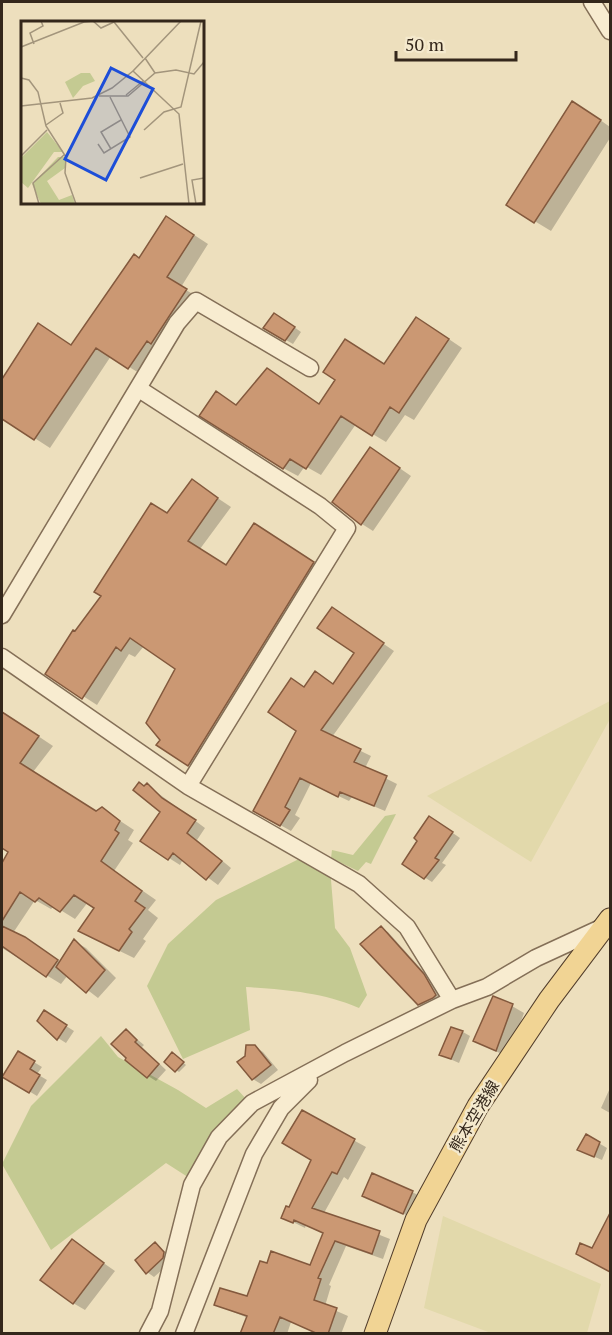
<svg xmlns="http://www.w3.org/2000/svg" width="612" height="1335" viewBox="0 0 612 1335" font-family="'PT Serif','Noto Sans JP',serif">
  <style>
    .farmland { fill: #e2d9ab }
    .green { fill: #c4ca92 }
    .shadow { fill: #0003 }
    .building { fill: #cb9873; stroke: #83593d; stroke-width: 1.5 }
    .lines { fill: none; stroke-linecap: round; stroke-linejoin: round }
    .minor-casing { stroke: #846f57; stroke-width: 19 }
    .major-casing { stroke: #523d2b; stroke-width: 23 }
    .minor { stroke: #f8ecd0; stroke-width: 16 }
    .major { stroke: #f1d494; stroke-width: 21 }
    .labels { text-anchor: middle; stroke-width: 5; stroke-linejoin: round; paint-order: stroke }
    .street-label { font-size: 16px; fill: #34271b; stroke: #f4e9cd }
    .inset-road { fill: none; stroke: #a3957c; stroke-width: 1.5 }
    .view { fill: #1d4ed8; fill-opacity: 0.15; stroke: #1d4ed8; stroke-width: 3 }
    .inset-edge { fill: none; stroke: #34271b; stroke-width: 3 }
  </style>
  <rect width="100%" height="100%" fill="#eddfbd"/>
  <path class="farmland" d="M610,701v18l-79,143 -104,-66z
    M443,1216l158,68 -14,49h-96l-67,-25z"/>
  <path class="green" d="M396,814l-25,50 -5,-2 -8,9 -27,-13 1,-8 21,5 32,-39z
    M303,857l27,11 5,60 15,20 17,47 -8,13c-38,-16 -73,-18 -113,-21l4,43 -67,29 -36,-73 21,-42 48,-44z
    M101,1036l17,21 60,33 28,18 31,-19 10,11 -53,81 -28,-18 -115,87 -49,-86 29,-58z"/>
  <path class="shadow" d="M589,112l21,15v11l-59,93 -43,-26z
    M182,227l26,17 -27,43 20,12 -57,77 -33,-20 -61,92 -48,-31v-36l37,-56 33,21 68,-87z
    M283,319l18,13 -8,12 -28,-16z
    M431,327l31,21 -48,72 -9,-5 -19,27 -30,-18 -35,51 -16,-9 -7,10 -15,-8 -66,-75 20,13 45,-27 38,26 65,-39z
    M382,456l29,20 -38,55 -11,-7z
    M192,481l39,26 -31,42 27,18 41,-34 58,38 -123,201 -14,-8 -27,-23 15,-72 -33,-23 -9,11 -6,-3 -32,51 -50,-32z
    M343,616l51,35 -62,86 39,19 -6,12 32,16 -12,27 -33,-14 -3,4 -38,-18 -16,32 5,3 -9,13 -36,-20 42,-80 8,-43 29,-3 22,-32z
    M2,712l51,34 -20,26 64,40 5,-3 32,21 -6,10 5,3 -19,28 42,29 -8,10 10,8 -15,21 3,2 -12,17 -39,-19 1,-32 -8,-5 -13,17 -21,-13 -3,3 -16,-9 -22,33 48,29 13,-21 12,7 30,30 -18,20 -30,-23 -7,9 -59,-36v-67l3,-9 -3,-6 8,-15 -8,-5z
    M147,785l58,43 -8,12 34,28 -13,17 -35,-26 -3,6 -38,-24 20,-30 -17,-24z
    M437,822l23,16 -18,25 4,2 -14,17 -8,-5z
    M381,928l7,4 43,48 12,19 -16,9 -8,-4z
    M512,1006l12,7 -16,44 -21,-10z
    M52,1017l22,14 -8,12 -8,-5z
    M126,1030l18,15 -2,2 24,23 -10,11 -8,-5z
    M463,1032l7,4 -11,27 -18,-8z
    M255,1047l8,5 15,18 -17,14 -8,-5 -14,-17z
    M19,1053l23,14 -5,7 10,6 -10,16 -33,-20z
    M176,1056l10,9 -7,7 -3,-2z
    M610,1088v25l-9,-5z
    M302,1112l64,35 -18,33 -4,-3 -20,36 66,26 -7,20 -37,-13 -17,39 2,1 -6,20 23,10 -7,18h-23l-27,-12 -4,12h-46l7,-16 -32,-13 32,-7 62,-31 14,-34 -18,-8 -1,3 -22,-11 7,-8 23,-50z
    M587,1136l20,12 -5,12 -23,-10z
    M412,1192l8,4 -9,21 -40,-17z
    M610,1216v55l-20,-10z
    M72,1241l43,30 -30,39 -12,-7z
    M155,1244l17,13 -2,6 -16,14 -7,-5z"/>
  <path class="building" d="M572,101l29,19 -67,103 -28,-18z
    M166,216l28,19 -27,42 20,12 -36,55 -4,-3 -19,28 -32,-21 -62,92 -32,-21v-40l36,-56 33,22 63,-91 5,4z
    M274,313l21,14 -10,14 -22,-13z
    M416,317l33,22 -50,74 -9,-6 -18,29 -31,-20 -35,53 -16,-10 -7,10 -84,-53 17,-25 20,14 31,-37 52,36 16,-24 -12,-8 22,-33 39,25z
    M370,447l30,21 -39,57 -29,-23z
    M192,479l26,19 -30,43 38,24 28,-42 60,39 -126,204 -32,-21 4,-5 -14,-17 29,-54 -45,-31 -9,13 -5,-4 -34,52 -37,-25 28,-44 2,1 26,-35 -7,-4 57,-89 16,10z
    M332,607l52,36 -63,87 40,19 -7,13 33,14 -13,30 -34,-14 -2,5 -38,-19 -15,29 5,3 -10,16 -27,-15 43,-80 -28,-19 23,-34 13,9 11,-16 18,13 21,-31 -37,-25z
    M2,712l37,24 -19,27 76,48 6,-4 18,14 -5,9 4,3 -18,28 41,30 -7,10 10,7 -16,21 3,3 -13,19 -41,-20 16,-23 -20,-13 -14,17 -21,-14 -4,4 -15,-10 -18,29v-58l6,-11 -6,-4z
    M139,782l5,4 3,-3 15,15 34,22 -9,13 35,28 -16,19 -33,-27 -5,7 -28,-19 20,-29 -27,-22z
    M429,816l24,16 -18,26 4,2 -15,19 -22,-15 15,-23 -3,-3z
    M2,926l23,11 33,23 -12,17 -44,-31z
    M381,926l43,48 12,21 -3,3 -15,7 -58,-61z
    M74,939l31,31 -19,23 -30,-26z
    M493,996l20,8 -17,47 -23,-10z
    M44,1010l23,15 -10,15 -20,-19z
    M451,1027l12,4 -12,28 -12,-4z
    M126,1029l11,11 -2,2 24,22 -12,14 -22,-18 1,-2 -15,-14z
    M246,1045h9l16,20 -19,15 -15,-18 8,-6z
    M18,1051l17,10 -5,8 10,6 -11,18 -27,-16z
    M172,1052l12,10 -9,10 -11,-10z
    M302,1110l53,29 -18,35 -5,-2 -20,36 68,23 -8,23 -37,-13 -17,37 3,1 -7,21 23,8 -9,26h-10l-38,-17 -7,17h-33l7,-18 -33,-11 6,-17 27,8 13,-35 7,2 4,-12 39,14 13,-32 -29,-13 -1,3 -12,-5 5,-12 3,1 22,-47 -29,-17z
    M586,1134l14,8 -6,15 -17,-7z
    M372,1173l41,18 -10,23 -41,-18z
    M610,1213v59l-34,-18 4,-11 12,5z
    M72,1239l32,24 -31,41 -33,-24z
    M155,1242l9,10 -1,6 -17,16 -11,-14z"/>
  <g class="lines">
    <defs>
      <path id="minor" d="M592,2l18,29
        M139,389l181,117 27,22 -159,258
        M2,615l175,-292 19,-22 114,67
        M2,657l186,129 171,98 48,43 45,73
        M148,1334l12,-23 32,-126 27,-48 33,-34 93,-50 107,-53 35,-13 49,-29 65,-30
        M184,1334l70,-180 27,-46 28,-28"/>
      <path id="major" d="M375,1334l41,-114 62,-114 71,-106 61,-81"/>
    </defs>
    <use href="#minor" class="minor-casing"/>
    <use href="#major" class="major-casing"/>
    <use href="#minor" class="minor"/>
    <use href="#major" class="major"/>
  </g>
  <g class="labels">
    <g class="street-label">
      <text transform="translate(474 1116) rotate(-59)" y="6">熊本空港線</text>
    </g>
  </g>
  <g transform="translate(21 21)">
    <rect width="183" height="183" fill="#eddfbd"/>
    <path d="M60,52h9l5,8 -12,5 -10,12 -8,-16zM26,111l16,20h-9l-26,36 -7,-6v-24zM37,136h7v11l-18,13 12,19 13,-5 3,9h-34l-9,-20z" fill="#c4ca92"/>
    <path class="inset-road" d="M160,0l-48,50 46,43 10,90M13,23l-4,-11 13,-7 -2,-5M0,26l63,-25 9,-1 8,7 13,-6 29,36M124,37l10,15M0,57l8,2 9,12 8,34 20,31 -1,16 11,31M105,74l17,-14M78,75h29l27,-23 21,-3 18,4 10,-12M0,85l71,-8 20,-10 21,-17M25,104l17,-12 -3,-10M123,109l20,-18 17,-5 20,-86M77,123l6,9 26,-16 -20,-40M90,128l-10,-17 20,-12M0,135l26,-26M119,157l43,-14M183,157l-12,2 4,24 8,-2M18,183l-6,-21 32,-29"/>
    <path class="view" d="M90,47l42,21 -47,91 -41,-21z"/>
    <rect width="183" height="183" class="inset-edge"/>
  </g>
  <rect width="612" height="1335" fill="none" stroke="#34271b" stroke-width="6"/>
  <path d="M396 51v9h120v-9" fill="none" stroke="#34271b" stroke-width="3"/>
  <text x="405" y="51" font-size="18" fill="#34271b" stroke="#f4e9cd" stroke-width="4.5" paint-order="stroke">50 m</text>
</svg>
